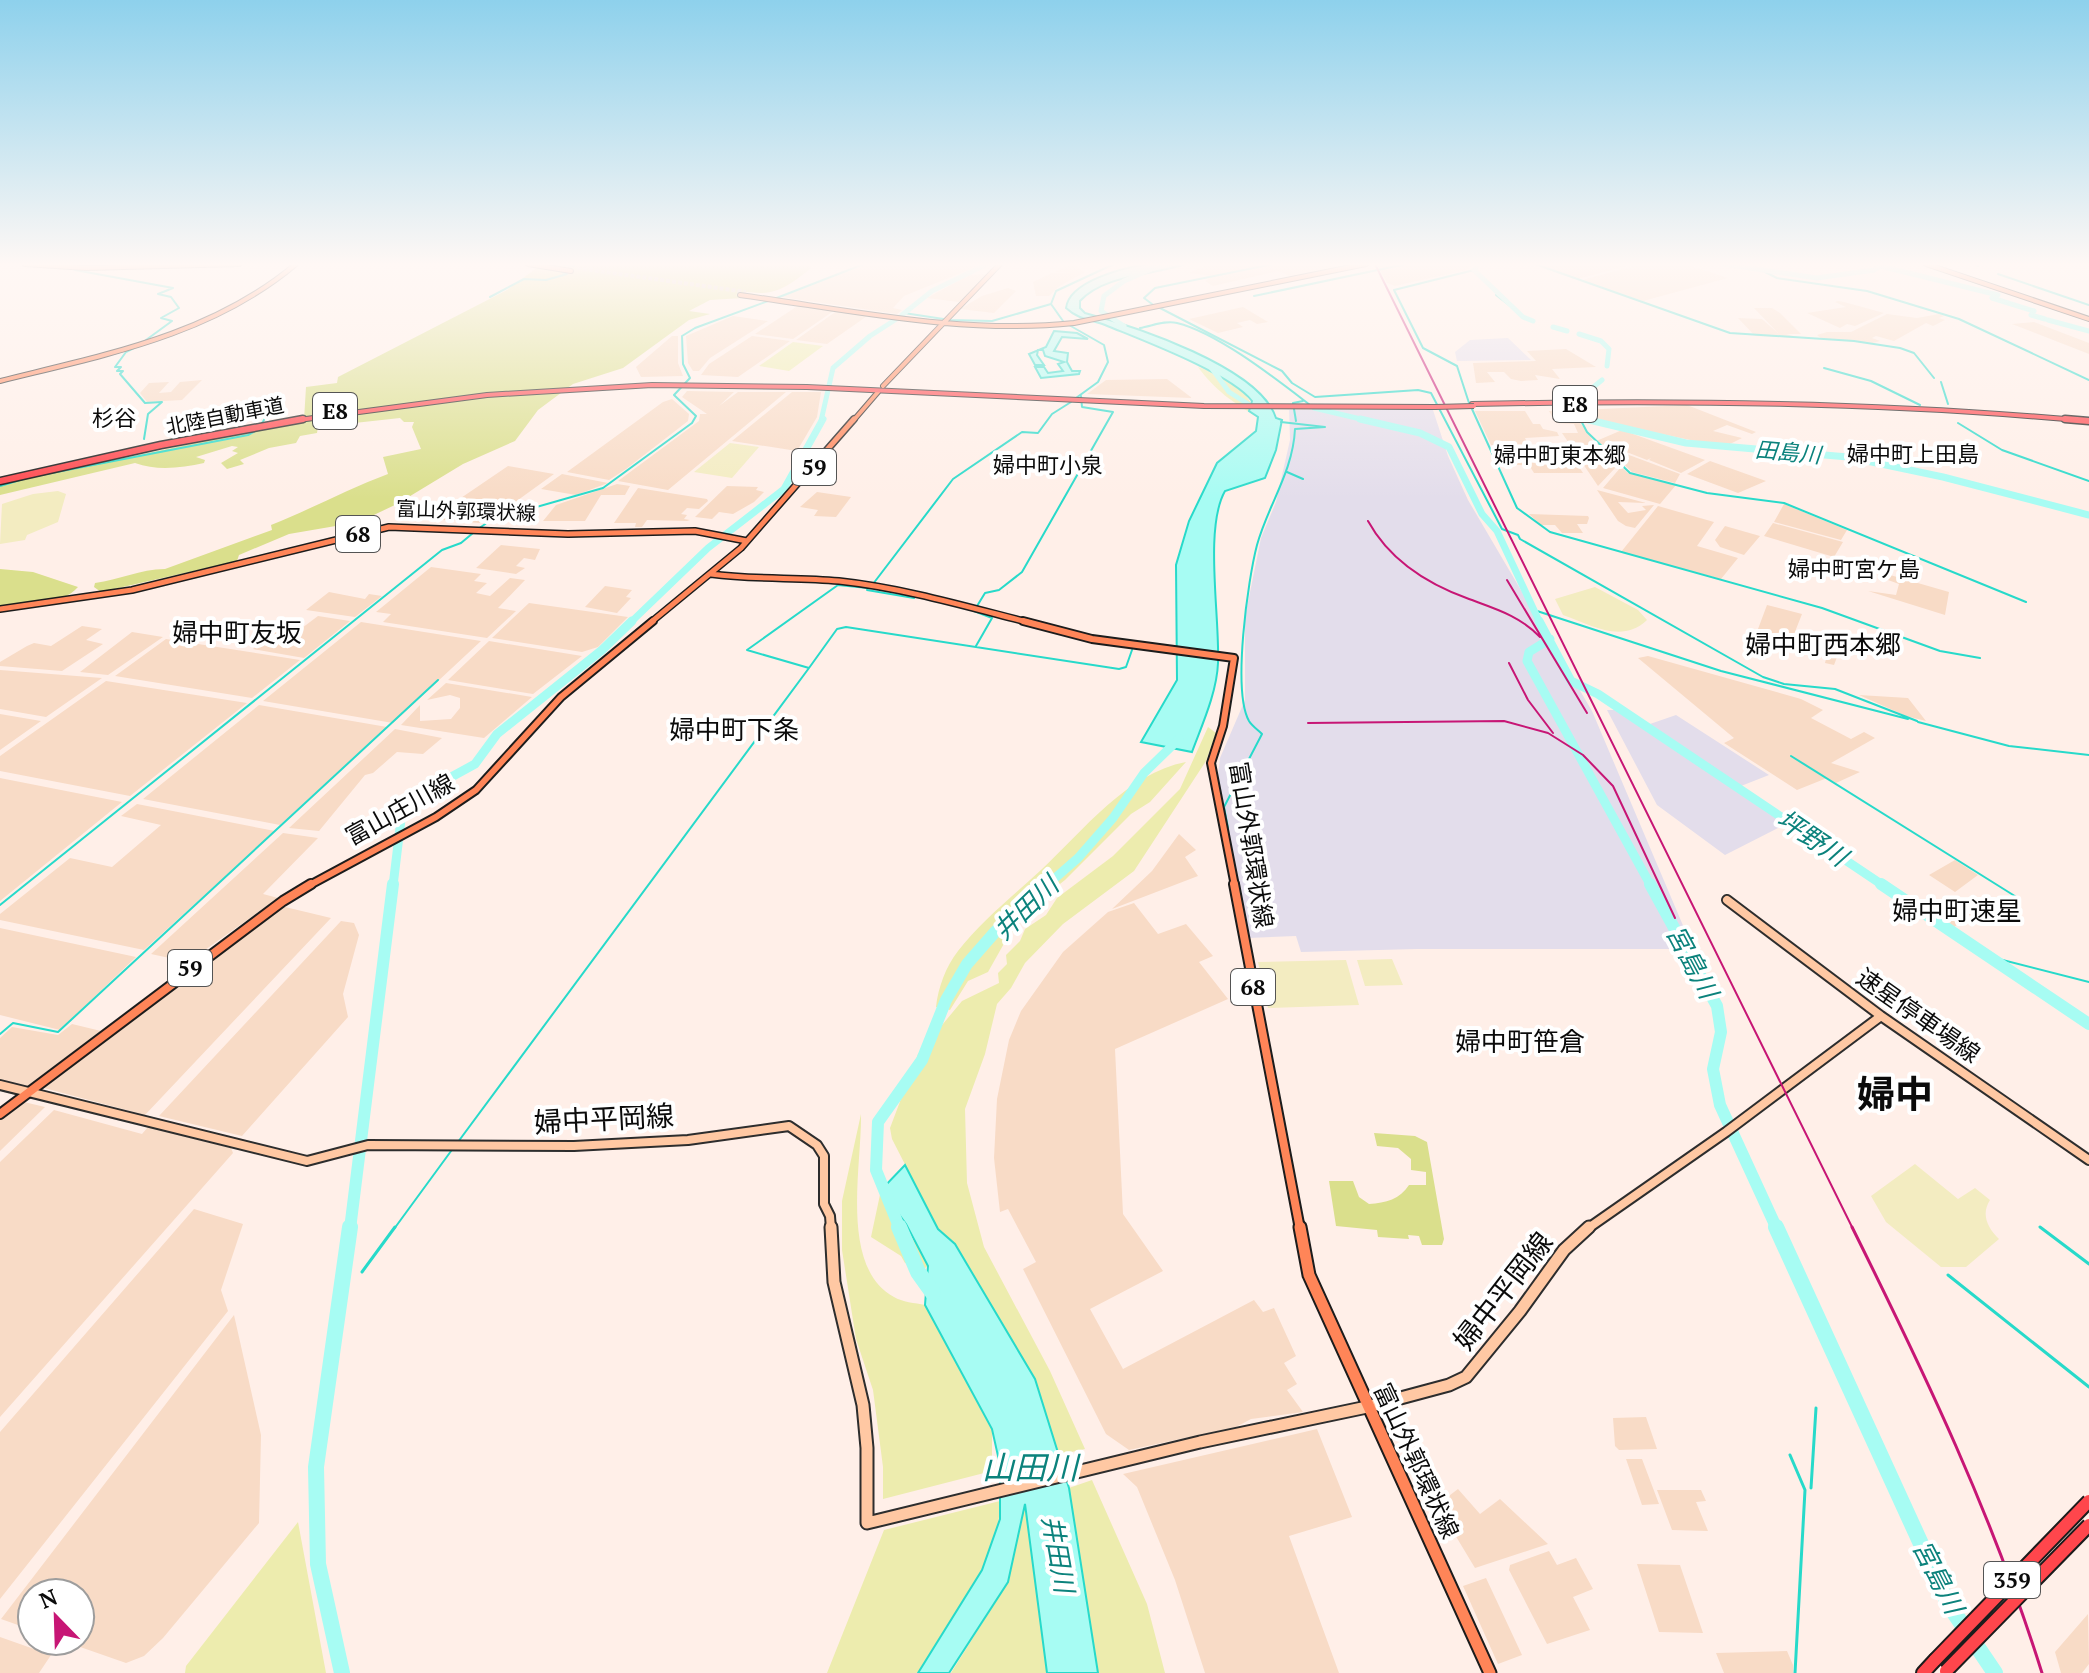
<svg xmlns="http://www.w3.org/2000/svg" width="2089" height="1673" viewBox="0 0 2089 1673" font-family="'PT Serif','Noto Sans JP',serif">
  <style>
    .industrial { fill: #e3ddeb }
    .farmland { fill: #f8dbc6 }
    .green { fill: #edecae }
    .forest { fill: #dadf8c }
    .pitch { fill: #f3ecc1 }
    .water { fill: #a7fcf3; stroke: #27daca; stroke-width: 2 }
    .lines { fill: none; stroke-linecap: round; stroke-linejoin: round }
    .stream-far1 { stroke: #27daca; stroke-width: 2 }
    .stream { stroke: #27daca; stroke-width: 3 }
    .river-far4 { stroke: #a7fcf3; stroke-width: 5 }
    .river-far3 { stroke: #a7fcf3; stroke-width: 7 }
    .river-far2 { stroke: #a7fcf3; stroke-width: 9 }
    .river-far1 { stroke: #a7fcf3; stroke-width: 12 }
    .river { stroke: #a7fcf3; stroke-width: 16 }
    .primary-tunnel { stroke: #dacdc7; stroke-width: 4; stroke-dasharray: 4 2; stroke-linecap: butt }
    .secondary-far1-casing { stroke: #2d2d2d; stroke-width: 12 }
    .secondary-casing { stroke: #2d2d2d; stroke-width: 15 }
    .primary-far4-casing { stroke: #1c1c1c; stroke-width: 6 }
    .primary-far3-casing { stroke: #1c1c1c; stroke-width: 8 }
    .primary-far2-casing { stroke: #1c1c1c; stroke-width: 10 }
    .primary-far1-casing { stroke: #1c1c1c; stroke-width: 12 }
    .primary-casing { stroke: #1c1c1c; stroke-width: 15 }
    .highway-far2-casing { stroke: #1c1c1c; stroke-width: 6 }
    .highway-far1-casing { stroke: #1c1c1c; stroke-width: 9 }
    .highway-casing { stroke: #1c1c1c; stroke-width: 16 }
    .secondary-far1 { stroke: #ffc8a3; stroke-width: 8 }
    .secondary { stroke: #ffc8a3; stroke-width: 11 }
    .primary-far4 { stroke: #ff8558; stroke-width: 4 }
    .primary-far3 { stroke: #ff8558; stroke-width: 5 }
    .primary-far2 { stroke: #ff8558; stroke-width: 6 }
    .primary-far1 { stroke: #ff8558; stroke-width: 8 }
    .primary { stroke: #ff8558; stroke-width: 11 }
    .highway-far2 { stroke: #ff464c; stroke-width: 4 }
    .highway-far1 { stroke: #ff464c; stroke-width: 6 }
    .highway { stroke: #ff464c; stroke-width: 12 }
    .rail-far1 { stroke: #c71675; stroke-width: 2 }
    .rail { stroke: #c71675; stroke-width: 3 }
    .highway-bridge-far1-casing { stroke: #1c1c1c; stroke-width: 6; stroke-linecap: butt }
    .highway-bridge-casing { stroke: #1c1c1c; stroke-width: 16; stroke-linecap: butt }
    .highway-bridge-far1 { stroke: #ff464c; stroke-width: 4 }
    .highway-bridge { stroke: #ff464c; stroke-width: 12 }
    .labels { text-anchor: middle; stroke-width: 8; stroke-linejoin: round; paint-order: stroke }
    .far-street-label { font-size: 20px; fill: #0b0b0b; stroke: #fff }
    .shield { fill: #fff; stroke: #545454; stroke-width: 2 }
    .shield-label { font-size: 22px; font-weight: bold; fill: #0b0b0b }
    .far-neighbourhood-label { font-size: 22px; fill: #0b0b0b; stroke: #fff }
    .far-water-label { font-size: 22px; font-style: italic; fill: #0b827c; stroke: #fff }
    .street-label { font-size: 24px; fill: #0b0b0b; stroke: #fff }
    .neighbourhood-label { font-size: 26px; fill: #0b0b0b; stroke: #fff }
    .water-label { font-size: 26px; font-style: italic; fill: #0b827c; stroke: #fff }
    .near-street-label { font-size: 28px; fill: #0b0b0b; stroke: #fff }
    .near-water-label { font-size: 32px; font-style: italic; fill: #0b827c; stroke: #fff }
    .near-district-label { font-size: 38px; font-weight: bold; fill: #0b0b0b; stroke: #fff }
  </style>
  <rect width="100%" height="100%" fill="#ffefe8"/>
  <path class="industrial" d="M1508,338l23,22 -74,1 -2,-9 15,-12z
    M1289,410h144l15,46 20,44 124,211 101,238h-276l-116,3 -5,-16 -48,2 -30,-162 2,-18 25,-58v-83l16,-79 15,-36 14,-62z
    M1607,710h8l171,114 -61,31 -68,-50z
    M1676,715l93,60 -28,11 -91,-62z"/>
  <path class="farmland" d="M868,264h115l-79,32 -11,12 9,2 -5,4 -116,-17z
    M1071,264l14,8 -27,15 -9,9h-13l-3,-14 19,-9 24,-1h-21z
    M1210,264l61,1h82l-62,12 -12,-6 -66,15 -8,-5 8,-5 -24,-3z
    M1377,264h95l-6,6 -71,16 -8,-3z
    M1535,264h99l-56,15z
    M1641,264h44l43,14 -85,23 -61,-21z
    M987,274l-28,28 -32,-4 42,-23z
    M1008,288l8,3 -22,22 -34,-4 22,-13z
    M1838,301l6,1 40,11 -29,13 -8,-2 -7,4 -33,-15 39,-6 -11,-5z
    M799,305l36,5 -42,29 -38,-5z
    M1243,307l25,15 -11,2 -7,-4 -13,3 6,4 -25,6 -29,-14z
    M1754,308h18l8,5 21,21h-15l14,4 -45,-2 -17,-18 24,1 16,14z
    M838,310l32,4 -43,30 -31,-4z
    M1887,314l30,4 22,-4 5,2 -5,2 6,2 -12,6 -7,-3 -32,18 -18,-5 -4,2 8,3 -7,2 -51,-4 -5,-4 10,-3h24z
    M733,316l35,5 -58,37 -11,13h-6l-5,-8 -2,-27z
    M2034,322l55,21v11l-77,-30z
    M672,336h6v27l5,13 -42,1 -5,-10z
    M752,336l38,5 -52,36 -37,-2 8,-11z
    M1566,349l30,18 -44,2 8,10 -25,-4 3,5 -17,1 -10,-2 -7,-7h-17l8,10 -19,1 -3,-20 63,-2 -9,-10z
    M1167,379l25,19 -105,-4 19,-14z
    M202,380l-20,20 -35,2 -7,-9 9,-10 20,-1 -10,11 12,-1 9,-10z
    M687,391l47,1 -15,14 19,-14h48l-118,98 -50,-9 81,-60 1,-7h7l-25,-17z
    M792,392h29l-4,25 -20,34 -65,-10z
    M672,399l17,15 -1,7 -62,48 -17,11 -42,-8 96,-70z
    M1687,405l69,27 -4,2 -25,-9 -14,6 29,7 -14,7 -28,-3 -106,-22 -14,-10z
    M1571,410l23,32 28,-12 83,30 -24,13 -32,-13 2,-2 -4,2 -41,-16 -7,1 17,22 -18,19 -36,-53h16l-4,-9 -18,-1 -7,-12z
    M1475,411h50l8,13h7l3,5 14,3 2,4 -34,2 4,8 -38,-1z
    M1605,446l75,28 -5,9 -43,-11z
    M1492,447l76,3 15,23h-49l-5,-8h-29z
    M1710,461l56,20 -28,12 -51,-19z
    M508,466l46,8 -51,37 -23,-4 -10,7 16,4 -6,5 -50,-4z
    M1621,467l7,6 48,12 -16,19 -57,-16z
    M562,474l46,9 -32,12 -35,-6z
    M617,484l13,2 -5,9h-24l-16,26h-42l13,-16z
    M727,486l31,1 -2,3 8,2 -10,10 -21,12 -14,-2 -7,7 -17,-2z
    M638,488l69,11 1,2 -9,8 -12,-1 -6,6 6,1 -3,4 6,1 -3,1 -40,-1 -5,7h-7l1,-4h-22z
    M1597,490l49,13 -28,-1 10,11 18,-3 -4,-4 12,-1 -19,23 -9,-2 -8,-5z
    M817,492l34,5 -15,20 -22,-1 4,-6 -18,-3z
    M1784,504l63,26 -6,10 -67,-18z
    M1658,506l56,16 -17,24 41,12 -17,21 -100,-27z
    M1529,514l59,2 1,2 -2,6h-10l6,9h-21l-7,-8h-14z
    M1773,523l70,19 -9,15 -70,-21z
    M1725,526l35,10 -16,19 -24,-8 -5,-7z
    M501,545l39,4 -5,11 -11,-2 -8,8 9,2 -9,6 -40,-6z
    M431,567l50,7 -7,7 13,2 -11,10 14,3 20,-18 15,2 -27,28 18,3 -29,27 -104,-16 8,-8 -15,-2z
    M1890,575l59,17 -4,23 -77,-24 28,4 3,-11 -11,-4z
    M605,586l27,4 -6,7 5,1 -14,15 -32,-6z
    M329,592l36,7 4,-5 13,2 -27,21 -49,-7z
    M529,603l99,14 -30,30 -16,5 -90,-14z
    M1767,605l35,9 -13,33 -34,-10z
    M318,616l32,5 -46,37 -51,-9 32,-23 17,2z
    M361,622l120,19 -88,82 -130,-22z
    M82,626l20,3 -16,11 17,4 -41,27 -62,-5v-4l27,-16 7,-3 17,3z
    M132,632l31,5 -55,38 -28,-3z
    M1803,632l39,12 -8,21 -9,-2 2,-8 -29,-8z
    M166,639l134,21 -48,38 -137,-22z
    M489,641l93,15 -49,38 -85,-14z
    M1648,656l153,43 22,11 -12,8 40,21 13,-7 11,6 -44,25 29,9 -24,11 -9,-5 -30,12 -73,-47 10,-5 -96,-80z
    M0,670l102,8 -56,39 -46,-8z
    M106,681l141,22 -117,93 -130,-25v-15z
    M446,683l86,14 -48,41 -83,-13 19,-20v16l31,-2 9,-11v-10l-10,-3 -23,5z
    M1859,695l49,3 18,23 -20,-5z
    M259,705l128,22 -107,98 -137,-26z
    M0,714l41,7 -41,29z
    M395,729l47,9 -19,16 -26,-2 -24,21 -8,2 -46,56 -30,-3z
    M0,778l122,24 -122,99z
    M137,804l138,27 -131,119 -144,-30v-6l70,-56 42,9 49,-42 -40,-9z
    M283,833l35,5 -55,56 15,4 -90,64 -37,-8z
    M1179,834l17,16 -11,7 13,19 -86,33 40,-38z
    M1955,860l23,15 -23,17 -26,-17z
    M1957,896l20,13 -24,19 -24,-15z
    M1134,903l24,31 28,-10 27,32 -14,6 29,37 -113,50 8,165 40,57 -73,38 33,60 131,-69 9,12 11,-4 22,48 -12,7 13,21 -10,6 16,22 -52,7 -15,8 -107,23 -23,-16 -83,-165 13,-7 -28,-53 -8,3 -6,-54 3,-59 12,-59 12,-29 42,-59 45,-40z
    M281,906l50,12 -186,197 -101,-27z
    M341,921l13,2 5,12 -16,59 5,23 -106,119 -83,-20z
    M0,928l136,29 -76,73 -60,-15z
    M72,1024l29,7 -75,56 -26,-7v-42l12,-11 46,8z
    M24,1102l21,5 -45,44v-31z
    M54,1110l88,24 6,-7 83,21 2,5 -233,264v-255z
    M194,1209l49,15 -22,66 7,21 -228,288v-167z
    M234,1315l27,120 -2,88 -96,115 -19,18 -18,7 -63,-22h17v-48h-48v37l-31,-11z
    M1646,1417l11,32 -38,1 -4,-4 -2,-28z
    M1317,1429l35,88 -63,19 50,137h-134l-30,-93 -38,-93 -14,-13z
    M1626,1459h16l17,45 -17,1z
    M1458,1489l22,25 20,-15 48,45 -73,24 -38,-63z
    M1657,1490h44l5,11 -10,1 12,29 -36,-1z
    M1549,1551l8,14 19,-7 17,31 -20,8 17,33 -43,14 -38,-74 1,-5z
    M1637,1564l43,1 23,68 -44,-1z
    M1486,1578l36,77 -24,9 -35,-78z
    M2088,1614l1,50 -7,9h-21l-6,-21z
    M0,1638v-1l51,18 -12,18h-39z
    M1787,1651l6,14v8h-69l-8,-20z"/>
  <path class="green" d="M793,342l30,4 -34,25 -30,-5z
    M1198,367c28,9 50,23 60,50 -25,-14 -43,-27 -60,-50z
    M1208,727l8,6 -10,28 -72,110 -71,53 -38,39 -14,25 -14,16 -12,50 -20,55 2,74 17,64 66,124 35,78 -27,6 -23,-76 -80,-134 -17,-16 -46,-90 -2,-11 28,-74 44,-53 37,-18 -1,-10 9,-9 -1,-9 14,-14 5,-12 21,-14 11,-17 56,-42 67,-67z
    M1186,762l-36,40 -19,12 -66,66 -28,22 -31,38 -18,32 -20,9 -18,29 -14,-3c2,-19 10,-41 22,-56 24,-31 55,-55 83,-81 42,-39 86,-97 145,-108z
    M861,1114c1,52 -22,153 33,183 8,5 21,6 31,8l67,124v42l-109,28v-32l-10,-77 -17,-51 -14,-89v-49z
    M881,1190l25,34 22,42 -3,2 -20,-5 -4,-7 -30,-19z
    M1092,1480l55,124 18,69h-67l-29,-185z
    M1000,1501c0,65 -50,120 -82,172h-91l57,-143z
    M1025,1501l22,172h-96l57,-91z
    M298,1522l28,151h-141l1,-7z"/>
  <path class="forest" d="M542,264h266l3,4c-15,12 -30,25 -50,25 -11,0 -14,-3 -25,2l7,3 -33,2 -21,11 21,3 -21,6 -66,48 -50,16 -35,26 -23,31 -52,23 -66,40 -38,18 -70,12 -50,21 -2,6 -136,31 -7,-5 1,-4c24,-3 45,-14 70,-14l107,-39 -1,-5c40,-16 77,-36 117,-51l-5,-17 38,-8 -9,-22 2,-5h-10l-4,-4 -82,9 -1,6 -17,3 -4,7 -27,5 -29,12 4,4 -17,5 -6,-6 17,-10 -6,-2 6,-4 -6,-1 -36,11 9,3 -1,3c-23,5 -47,8 -69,0l-135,32v-9l34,-9 270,-57 2,-33 31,-4 1,-6 169,-87z
    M0,569l33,3 45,15c-16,19 -55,17 -78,21z
    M1374,1133l41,3 12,6 17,97 -2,6h-20l-3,-9 -11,-1 1,4 -31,-2 -1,-7 -41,-4 -7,-45h24l6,16 10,7c17,-1 31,-5 40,-19h17v-13l-15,-2v-11l-13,-11 -21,-2z"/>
  <path class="pitch" d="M730,443l29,4 -27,31 -38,-6z
    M58,491l8,3 -8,28 -31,13 -2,5 -25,4 2,-40 31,-10z
    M1595,587l43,23 9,10c-25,24 -56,5 -84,-5l-8,-16z
    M1392,959l11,26 -38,1 -8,-26z
    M1346,960l13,45 -91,3 -10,-46z
    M1915,1164l43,35 17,-11 15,12c-9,14 -3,27 9,39l-33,28h-25l-55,-45 -15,-26z"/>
  <path class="water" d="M1147,264h39c-34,11 -82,11 -106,37v7l5,5c49,13 175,54 191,105l6,2 -6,30 -11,28 -40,13c-21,37 -5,126 -7,172 -1,29 -16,62 -26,89l-51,-10 36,-62 -1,-115 13,-44 28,-58 39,-32 2,-14 -9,-6 3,-10c-22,-28 -111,-61 -147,-76 -15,-6 -26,-5 -39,-17 3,-27 57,-40 81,-44z
    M1054,331l23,2 11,6 -26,-2 -8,14 14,2 -1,9 5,9h8l-1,3 -38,4 -6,-11h9l4,6 15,-2 -5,-7 6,-2 -19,-6 -2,-6h-5l-1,5 7,10h-9l-6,-11 17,-7z
    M905,1165l33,64 17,15 80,135 34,109 29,185h-51l-22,-169 -17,78 -59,91h-31l64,-103 18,-51v-54l-8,-36 -67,-124 3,-39 -22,-42 -25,-34z"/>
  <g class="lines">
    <path class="stream-far1" d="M66,264l9,6 98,18 -15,6 13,3 8,11 -18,10 11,3 -26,19
      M561,264l13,2
      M1535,264l195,69 124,8 46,7 14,5 20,25
      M1974,264l4,2
      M1765,272l12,6 90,13 92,28 130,61
      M1998,274l91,31
      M1499,294l-3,1 27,21
      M1254,296l152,-32
      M490,297l34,-18 22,1 21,-6 -5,-2
      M774,299l90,-35
      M1152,304l-8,-6 11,-10 118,-24
      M1160,308l122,63 10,12 23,14 103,-7 13,3 71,136 16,6 2,4 243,138 21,7 51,5 82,32
      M904,313l46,7 42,1 59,-17
      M1063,321l-12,-17 5,-13 58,-27
      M1069,325l35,20 4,17 -10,20 -22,16
      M1140,328c12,-2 25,-8 37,-5 41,10 99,56 133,82
      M134,348l-8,4 -11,15h6l-4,4h6l-3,3 25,29 17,-1 -14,12 -4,25
      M1824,368l47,13 49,24
      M1941,382l7,22
      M1469,403l-12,-37 -34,-18 -29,-58 80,-20
      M1472,409l45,99 33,24 272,76 118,43 40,7
      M1578,415l9,17 43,41 77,20 77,10 242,99
      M1296,421l-3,-18 10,-2
      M262,423l4,-6 20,-5
      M1958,423l44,27 87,31
      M1287,472l16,7
      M36,476l212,-41 11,-6
      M0,486l30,-9
      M478,529l13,-9 112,-32 89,-65 4,-7 -22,-21 16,-17 -7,-14 -1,-28 13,-8 73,-27
      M873,584l80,-105 69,-47 16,1 14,-19 19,-12
      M868,588l-30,-3 -91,65 62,18 28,-39 9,-2 273,42 7,-2 6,-17
      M867,590l47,8
      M1537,611l184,60 187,48
      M976,646l16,-28 -18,-7 11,-18 14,-3 23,-18 91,-160 -31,-5 -1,-11
      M1918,722l91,24 80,9
      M1791,756l227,142
      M1228,828l-4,-21 38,-73c-4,-4 -10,-8 -13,-13 -17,-30 -1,-142 8,-176 11,-40 36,-73 38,-116l30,-2 -44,-5
      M0,905l442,-355 19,-7 12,-10
      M1987,956l102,26
      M0,1034l13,-11 45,9 380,-352
      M458,1142l351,-474
      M394,1229l60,-82"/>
    <path class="stream" d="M2040,1227l49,37
      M362,1272l33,-45
      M1948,1275l141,112
      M1790,1455l15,35 -10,183
      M1811,1488l5,-80"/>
    <path class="river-far4" d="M1723,264l94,14 57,-8 6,-4 118,29 -6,3 42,13 -3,4 14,4
      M1476,268l-2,2 49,47 10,4
      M902,315l30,-24 55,-27
      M2048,320l41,11
      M1124,326l-23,-15 3,-15 20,-15 39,-17
      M1553,327l14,4
      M1579,334l22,7 8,8 -2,17
      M1204,363l6,3 19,26 27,17
      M1314,408l55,13
      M821,421l12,-53 37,-32 28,-18
      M1589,421l-11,-6 -3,-7 6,-11 21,-17"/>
    <path class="river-far3" d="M1360,419l60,14 29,14 33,67 15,17 43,92
      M1585,419l101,24 162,14 95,20 146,38
      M630,623l78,-75 76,-59 39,-70"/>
    <path class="river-far2" d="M1539,621l32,60 27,13 286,192
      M1550,639l-21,13 -2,9 124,225
      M393,886l9,-75 20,-18 53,-29 22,-30 105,-84 30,-29
      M1046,886l32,-28 35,-40 31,-45 35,-34"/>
    <path class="river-far1" d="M1650,884l67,122 4,26 -8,37 7,36 57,124
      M1881,884l208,140
      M350,1229l43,-345
      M900,1229l-24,-59 2,-48 44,-62 24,-60 21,-36 28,-32 53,-48"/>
    <path class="river" d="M899,1227l19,45 15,21
      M1776,1227l173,378 46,68
      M342,1673l-24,-109 -2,-97 34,-240"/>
    <path class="primary-tunnel" d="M577,268l169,24"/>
    <defs>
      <path id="secondary-far1" d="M1727,900l154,116 208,144
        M0,1085l307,76 61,-16 206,1 114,-6 101,-14 28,19 7,11v48l6,12 1,13
        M1587,1229l139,-97 155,-116"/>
      <path id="secondary" d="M831,1227l3,55 29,123 4,43v75l333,-81 167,-35 82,-22 17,-8 54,-66 44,-61 25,-23"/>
      <path id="primary-far4" d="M25,264l61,4 153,-4
        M528,264l43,7
        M1926,264l163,55
        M740,295c110,15 223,40 334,28l292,-59
        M0,381c104,-26 212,-46 296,-117
        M883,386l117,-122
        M853,421l25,-29"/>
      <path id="primary-far3" d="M711,574c44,6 86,3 128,7 65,7 129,26 192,42
        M0,609l132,-19 257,-63 179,7 127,-3 52,10
        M650,623l91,-75 113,-129"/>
      <path id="primary-far2" d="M1023,621l69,18 142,19 -11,68 -12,37 24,123
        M308,886l128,-69 40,-27 85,-93 92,-76"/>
      <path id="primary-far1" d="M1234,884l66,345
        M0,1114l283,-213 28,-17"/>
      <path id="primary" d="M1300,1227l9,48 181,398"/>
      <path id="highway-far2" d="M1472,404c206,-4 410,-2 615,17
        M291,421l196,-26 165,-10 155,2 397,19 231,1"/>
      <path id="highway-far1" d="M2065,419l24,2
        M0,481l161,-36 142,-26"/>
      <path id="highway" d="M1923,1673l12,-13"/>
    </defs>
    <use href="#secondary-far1" class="secondary-far1-casing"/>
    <use href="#secondary" class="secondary-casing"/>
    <use href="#primary-far4" class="primary-far4-casing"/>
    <use href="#primary-far3" class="primary-far3-casing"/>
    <use href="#primary-far2" class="primary-far2-casing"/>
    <use href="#primary-far1" class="primary-far1-casing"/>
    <use href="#primary" class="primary-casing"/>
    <use href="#highway-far2" class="highway-far2-casing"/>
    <use href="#highway-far1" class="highway-far1-casing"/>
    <use href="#highway" class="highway-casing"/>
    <use href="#secondary-far1" class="secondary-far1"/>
    <use href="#secondary" class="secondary"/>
    <use href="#primary-far4" class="primary-far4"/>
    <use href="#primary-far3" class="primary-far3"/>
    <use href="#primary-far2" class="primary-far2"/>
    <use href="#primary-far1" class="primary-far1"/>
    <use href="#primary" class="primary"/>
    <use href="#highway-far2" class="highway-far2"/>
    <use href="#highway-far1" class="highway-far1"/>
    <use href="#highway" class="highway"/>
    <path class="rail-far1" d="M1375,264l478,965
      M1368,521c22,40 59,63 101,78 27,10 51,17 71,38
      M1507,580l80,133
      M1509,663l19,37 25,33
      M1308,723l196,-2 44,12 35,22 30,31 62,132"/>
    <path class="rail" d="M1852,1227c73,147 141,289 190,446"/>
    <defs>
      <path id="highway-bridge-far1" d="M1435,407l39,-1"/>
      <path id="highway-bridge" d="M1935,1660l154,-159
        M1946,1671l143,-146"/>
    </defs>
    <use href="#highway-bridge-far1" class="highway-bridge-far1-casing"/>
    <use href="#highway-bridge" class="highway-bridge-casing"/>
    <use href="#highway-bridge-far1" class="highway-bridge-far1"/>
    <use href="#highway-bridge" class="highway-bridge"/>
  </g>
  <linearGradient id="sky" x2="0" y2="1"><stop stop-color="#8ed1ec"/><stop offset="0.53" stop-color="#fff8f5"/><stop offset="1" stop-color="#fff8f5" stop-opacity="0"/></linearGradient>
  <rect width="2089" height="499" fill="url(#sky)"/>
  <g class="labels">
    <g class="far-street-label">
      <text transform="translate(225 416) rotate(-11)" y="7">北陸自動車道</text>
      <text transform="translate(466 511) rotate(2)" y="7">富山外郭環状線</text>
    </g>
    <g class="shield">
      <rect x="1553" y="386" width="44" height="36" rx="6"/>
      <rect x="313" y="393" width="44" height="36" rx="6"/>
      <rect x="792" y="449" width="44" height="36" rx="6"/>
      <rect x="336" y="516" width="44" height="36" rx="6"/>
      <rect x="168" y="950" width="44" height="36" rx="6"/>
      <rect x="1231" y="969" width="44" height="36" rx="6"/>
      <rect x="1984" y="1562" width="56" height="36" rx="6"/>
    </g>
    <g class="shield-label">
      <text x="1575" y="412">E8</text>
      <text x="335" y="419">E8</text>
      <text x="814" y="475">59</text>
      <text x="358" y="542">68</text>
      <text x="190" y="976">59</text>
      <text x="1253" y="995">68</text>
      <text x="2012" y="1588">359</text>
    </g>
    <g class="far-neighbourhood-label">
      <text x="114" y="426">杉谷</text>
      <text x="1913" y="462">婦中町上田島</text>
      <text x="1560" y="463">婦中町東本郷</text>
      <text x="1048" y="473">婦中町小泉</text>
      <text x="1854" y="577">婦中町宮ケ島</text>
    </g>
    <g class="far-water-label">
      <text transform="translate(1788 452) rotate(5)" y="8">田島川</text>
    </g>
    <g class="street-label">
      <text transform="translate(400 810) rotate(-29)" y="8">富山庄川線</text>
      <text transform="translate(1251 845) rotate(81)" y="8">富山外郭環状線</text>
      <text transform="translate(1918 1016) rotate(35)" y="8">速星停車場線</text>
      <text transform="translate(1416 1461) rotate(65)" y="8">富山外郭環状線</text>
    </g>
    <g class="neighbourhood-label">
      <text x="237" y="642">婦中町友坂</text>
      <text x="1823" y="654">婦中町西本郷</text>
      <text x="734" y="739">婦中町下条</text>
      <text x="1957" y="920">婦中町速星</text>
      <text x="1520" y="1051">婦中町笹倉</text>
    </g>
    <g class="water-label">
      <text transform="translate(1812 838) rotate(34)" y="9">坪野川</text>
      <text transform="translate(1026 908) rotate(-44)" y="9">井田川</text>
      <text transform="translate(1692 962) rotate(62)" y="9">宮島川</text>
      <text transform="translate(1058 1554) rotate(80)" y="9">井田川</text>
      <text transform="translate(1938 1577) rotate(63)" y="9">宮島川</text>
    </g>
    <g class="near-street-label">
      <text transform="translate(604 1119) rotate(-3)" y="10">婦中平岡線</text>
      <text transform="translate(1503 1291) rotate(-52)" y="10">婦中平岡線</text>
    </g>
    <g class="near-water-label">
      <text x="1030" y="1479">山田川</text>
    </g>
    <g class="near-district-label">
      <text x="1895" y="1108">婦中</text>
    </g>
  </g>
  <g transform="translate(56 1617) rotate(337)"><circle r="38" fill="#ffffff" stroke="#9d9d9d" stroke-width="2"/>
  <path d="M0-6L14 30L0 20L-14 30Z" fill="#c71675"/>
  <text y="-12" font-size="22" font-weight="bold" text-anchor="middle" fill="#0b0b0b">N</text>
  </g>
</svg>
